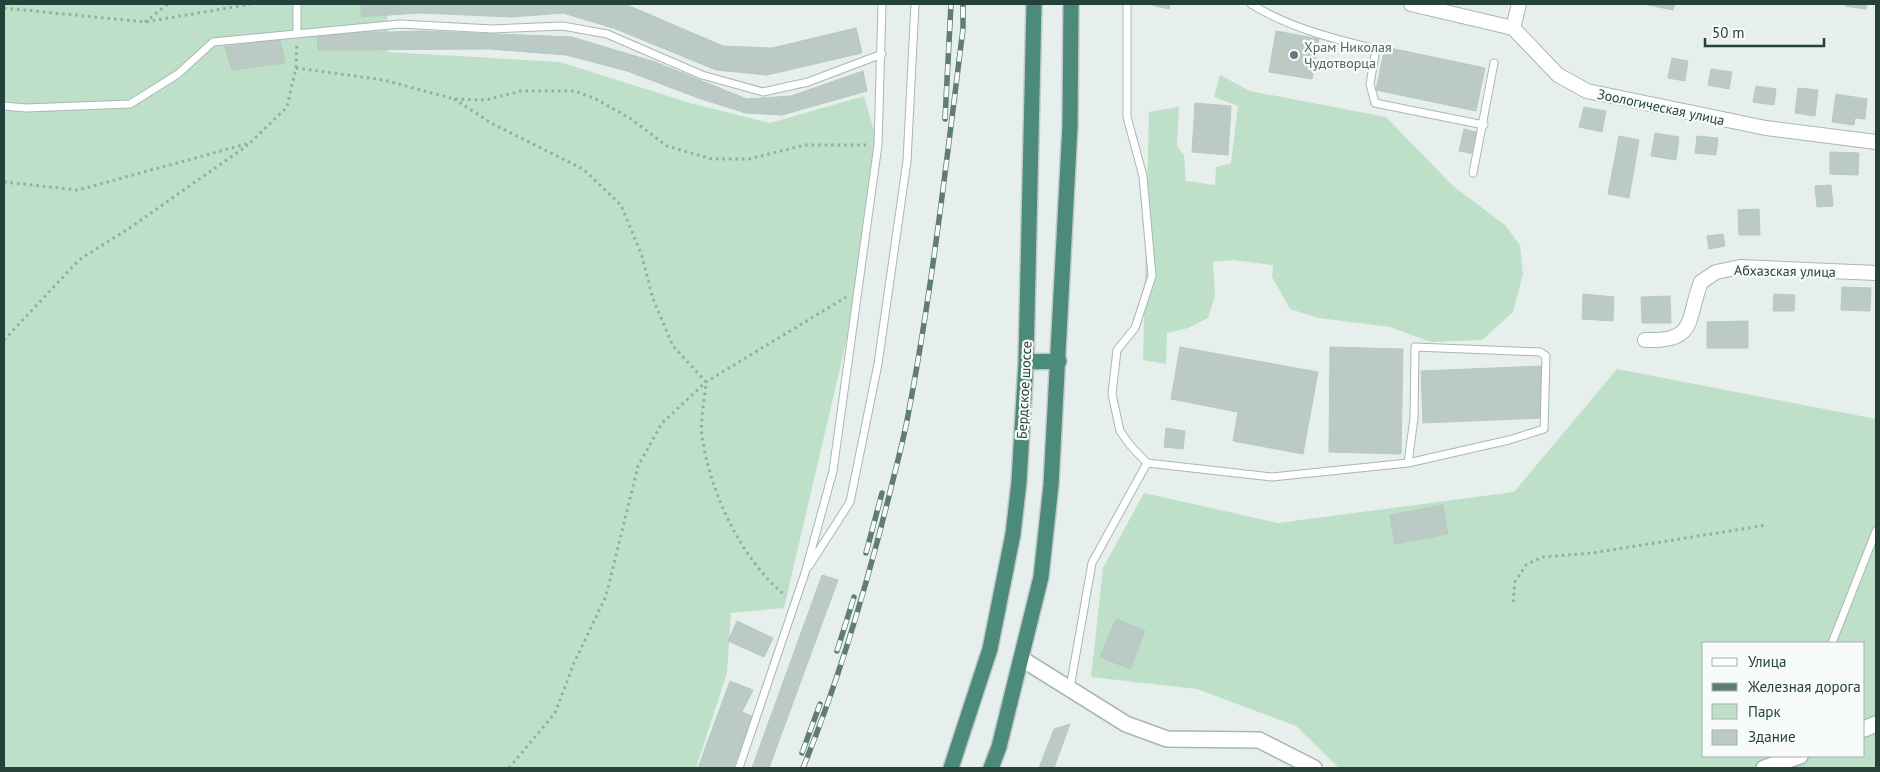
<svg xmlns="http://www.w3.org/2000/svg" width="1880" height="772" viewBox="0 0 1880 772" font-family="'PT Sans',sans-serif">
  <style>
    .green { fill: #bfe0c8; fill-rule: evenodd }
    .building { fill: #bbcac4; stroke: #b8c9c2 }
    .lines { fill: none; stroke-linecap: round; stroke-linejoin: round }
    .service-casing { stroke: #a8b8b2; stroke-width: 9 }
    .minor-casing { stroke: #a8b8b2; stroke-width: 16 }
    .tertiary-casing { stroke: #a8b8b2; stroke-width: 18 }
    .trunk-casing { stroke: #c2cac8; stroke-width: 18 }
    .path { stroke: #86b3a5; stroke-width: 3; stroke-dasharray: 2.5 4; stroke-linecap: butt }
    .service { stroke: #fff; stroke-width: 7 }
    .minor { stroke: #fff; stroke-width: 14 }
    .tertiary { stroke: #fff; stroke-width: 15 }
    .trunk { stroke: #4c8a7c; stroke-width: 15 }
    .rail-casing { stroke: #5f7d75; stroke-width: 5.5 }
    .rail { stroke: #f7fbf9; stroke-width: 4; stroke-dasharray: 11; stroke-linecap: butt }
    .worship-dot { fill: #6b7280; stroke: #f7fbf9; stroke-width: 2 }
    .labels { text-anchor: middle; stroke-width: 4.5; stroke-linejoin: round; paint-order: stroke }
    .worship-label { font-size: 14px; fill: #5b616d; stroke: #f7fbf9; text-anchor: start }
    .street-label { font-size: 14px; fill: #24423a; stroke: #f7fbf9 }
  </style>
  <rect width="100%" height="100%" fill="#e6efeb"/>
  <path class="green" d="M4,4h383l1,48 172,10 130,41 80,20 94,-27 14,49 -24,163 -70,300 -53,5 -4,60 -31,95h-692z
    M1220,75l30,16 136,26 66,68 53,40 15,20 3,29 -10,38 -31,28 -51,2 -41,-15 -72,-9 -28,-9 -18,-32 1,-12 -40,-5 -20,2 2,34 -7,22 -20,10 -21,5 -1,31 -23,-4 6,-248 30,-5 -2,39 7,9 2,26 29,4 1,-18 15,-4 7,-57 -24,-9z
    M1617,369l259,50v349h-537l-43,-42 -99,-37 -106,-12 12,-109 41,-75 134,30 236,-31zM1704,643h160v113h-160z"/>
  <path class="building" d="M361,4h264l98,42 49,2 84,-20 6,25 -95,22 -51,-5 -100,-41 -53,-16 -51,4 -92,-4 -59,4z
    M1147,4h23l-1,5z
    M1643,4h32l-2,6z
    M1846,4h21l-1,5 -21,-3z
    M424,31l148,6 83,25 92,37 44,-3 72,-25 4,20 -85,24 -36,-2 -45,-14 -74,-28 -61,-16 -77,-6 -171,1 -1,-16z
    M1276,31l43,8 -7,40 -43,-7z
    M280,39l5,24 -53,7 -7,-23z
    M1385,47l100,21 -9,43 -100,-21z
    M1672,58l16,3 -3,20 -17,-3z
    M1711,69l21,3 -3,17 -21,-4z
    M1756,86l20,3 -2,16 -21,-3z
    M1798,88l20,2 -3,26 -20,-3z
    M1836,94l31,5 -2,20 -10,-1 -1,7 -22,-3z
    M1195,103l36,3 -3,49 -36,-3z
    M1584,107l22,4 -4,21 -23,-5z
    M1464,129l15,4 -5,21 -15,-3z
    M1655,133l24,4 -3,23 -25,-4z
    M1619,136l20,4 -10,58 -21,-4z
    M1697,136l21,2 -2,17 -21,-2z
    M1830,152l29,1 -1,22 -28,-1z
    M1831,185l2,21 -16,1 -2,-21z
    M1759,209l1,26h-21l-1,-25z
    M1723,234l2,12 -16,3 -2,-13z
    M1842,287l29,1 -1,23 -29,-1z
    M1583,294l31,3 -1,24 -31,-2z
    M1774,294l21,1 -1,16h-21z
    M1670,296l1,27h-29l-1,-26z
    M1748,321v27h-41v-26z
    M1180,347l138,25 -15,82 -70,-13 5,-29 -67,-13z
    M1330,347l73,2 -2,105 -72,-2z
    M1541,366l2,52 -120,5 -2,-52z
    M1166,428l19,3 -2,18 -19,-2z
    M1443,505l5,29 -53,10 -5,-29z
    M822,575l16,5 -69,188h-17z
    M1116,619l29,12 -15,38 -30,-12z
    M737,621l36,17 -9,19 -36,-16z
    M730,681l23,9 -11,22 12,5 -21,51h-35z
    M1070,724l-16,44h-15l15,-39z"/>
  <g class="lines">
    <defs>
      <path id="service" d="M1127,4v113l16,59 9,100 -17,52 -18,22 -5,44 8,37 10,14 17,18
        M1251,4c37,23 82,35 125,45l-6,35 5,19 109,22
        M297,33v-29
        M4,106l22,2 104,-4 48,-30 35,-32 187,-18 92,5 71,-3 44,8 95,41 61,17 45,-10 74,-28
        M1473,173l21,-110
        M809,566l41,-64 28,-138 29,-203 8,-157
        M1832,643l44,-112
        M1070,688l22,-125 55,-100 125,14 136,-14 6,-45 1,-71 125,5 6,4 -2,73 -35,11 -101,23
        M739,768l66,-195 28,-102 45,-326 4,-141"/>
      <path id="minor" d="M1411,4l102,24 45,47 29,16 179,37 110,14
        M1513,28l6,-24
        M1645,340c52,2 41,-19 56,-58l15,-10 24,-5 136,6"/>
      <path id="tertiary" d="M1022,659l104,65 41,15 92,1 55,28
        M1864,729l12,-5
        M1764,768l36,-12"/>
      <path id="trunk" d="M1026,362l33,-1
        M951,768l39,-119 23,-115 6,-52 7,-120 8,-358
        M991,768l8,-21 42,-170 10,-92 19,-359 1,-122"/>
    </defs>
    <use href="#service" class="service-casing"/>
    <use href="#minor" class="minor-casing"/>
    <use href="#tertiary" class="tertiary-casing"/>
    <use href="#trunk" class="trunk-casing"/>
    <path class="path" d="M4,8l141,14 106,-18
      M145,22l23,-18
      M296,68l88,12 70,19 32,1 35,-9h54l23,9 33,19 36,27 45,13h37l56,-14h64
      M454,99l39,25 90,45 38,36 21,51 11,43 20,47 33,36c-1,17 -6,37 -4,54 8,56 39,124 84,160
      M4,182l74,8 172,-47 37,-36 9,-39 1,-25
      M4,340l75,-80 52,-33 117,-82
      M1513,602l2,-20 11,-17 16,-8 50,-4 175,-28
      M509,768l46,-55 19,-50 32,-67 32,-130 24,-43 44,-41 140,-85"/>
    <use href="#service" class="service"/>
    <use href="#minor" class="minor"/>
    <use href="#tertiary" class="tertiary"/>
    <use href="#trunk" class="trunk"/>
    <defs>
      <path id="rail" d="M945,119l6,-115
        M866,553l16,-60
        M837,651l17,-54
        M802,753l18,-49
        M803,768c36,-88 63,-180 86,-272 7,-29 15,-57 20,-86 24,-126 38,-254 54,-381v-25"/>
    </defs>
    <use href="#rail" class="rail-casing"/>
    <use href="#rail" class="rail"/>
  </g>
  <circle class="worship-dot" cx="1294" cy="55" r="5"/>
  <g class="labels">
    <g class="worship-label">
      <text x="1304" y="52">Храм Николая<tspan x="1304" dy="16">Чудотворца</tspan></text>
    </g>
    <g class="street-label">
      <text transform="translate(1661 107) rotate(12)" y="5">Зоологическая улица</text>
      <text transform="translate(1785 271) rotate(1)" y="5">Абхазская улица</text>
      <text transform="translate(1024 390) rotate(-87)" y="5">Бердское шоссе</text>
    </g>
  </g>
  <rect width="1880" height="772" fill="none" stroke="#24423a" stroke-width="10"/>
  <rect x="1702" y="642" width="162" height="115" fill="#f7fbf9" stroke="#a3b1ad"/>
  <rect x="1712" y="658" width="25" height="8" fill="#ffffff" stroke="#a3b1ad"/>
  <text x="1748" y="667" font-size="15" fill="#24423a">Улица</text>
  <rect x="1712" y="683" width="25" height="8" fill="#5f7d75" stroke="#a3b1ad"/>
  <text x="1748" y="692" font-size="15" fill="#24423a">Железная дорога</text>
  <rect x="1712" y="704" width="25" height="15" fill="#bfe0c8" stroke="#a3b1ad"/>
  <text x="1748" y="717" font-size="15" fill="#24423a">Парк</text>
  <rect x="1712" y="730" width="25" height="15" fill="#bbcac4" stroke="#a3b1ad"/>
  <text x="1748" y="742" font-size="15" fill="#24423a">Здание</text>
  <path d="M1705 38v8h119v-8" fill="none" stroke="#24423a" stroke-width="2.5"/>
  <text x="1712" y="38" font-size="15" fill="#24423a" stroke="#f7fbf9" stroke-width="4" paint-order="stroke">50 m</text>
</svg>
